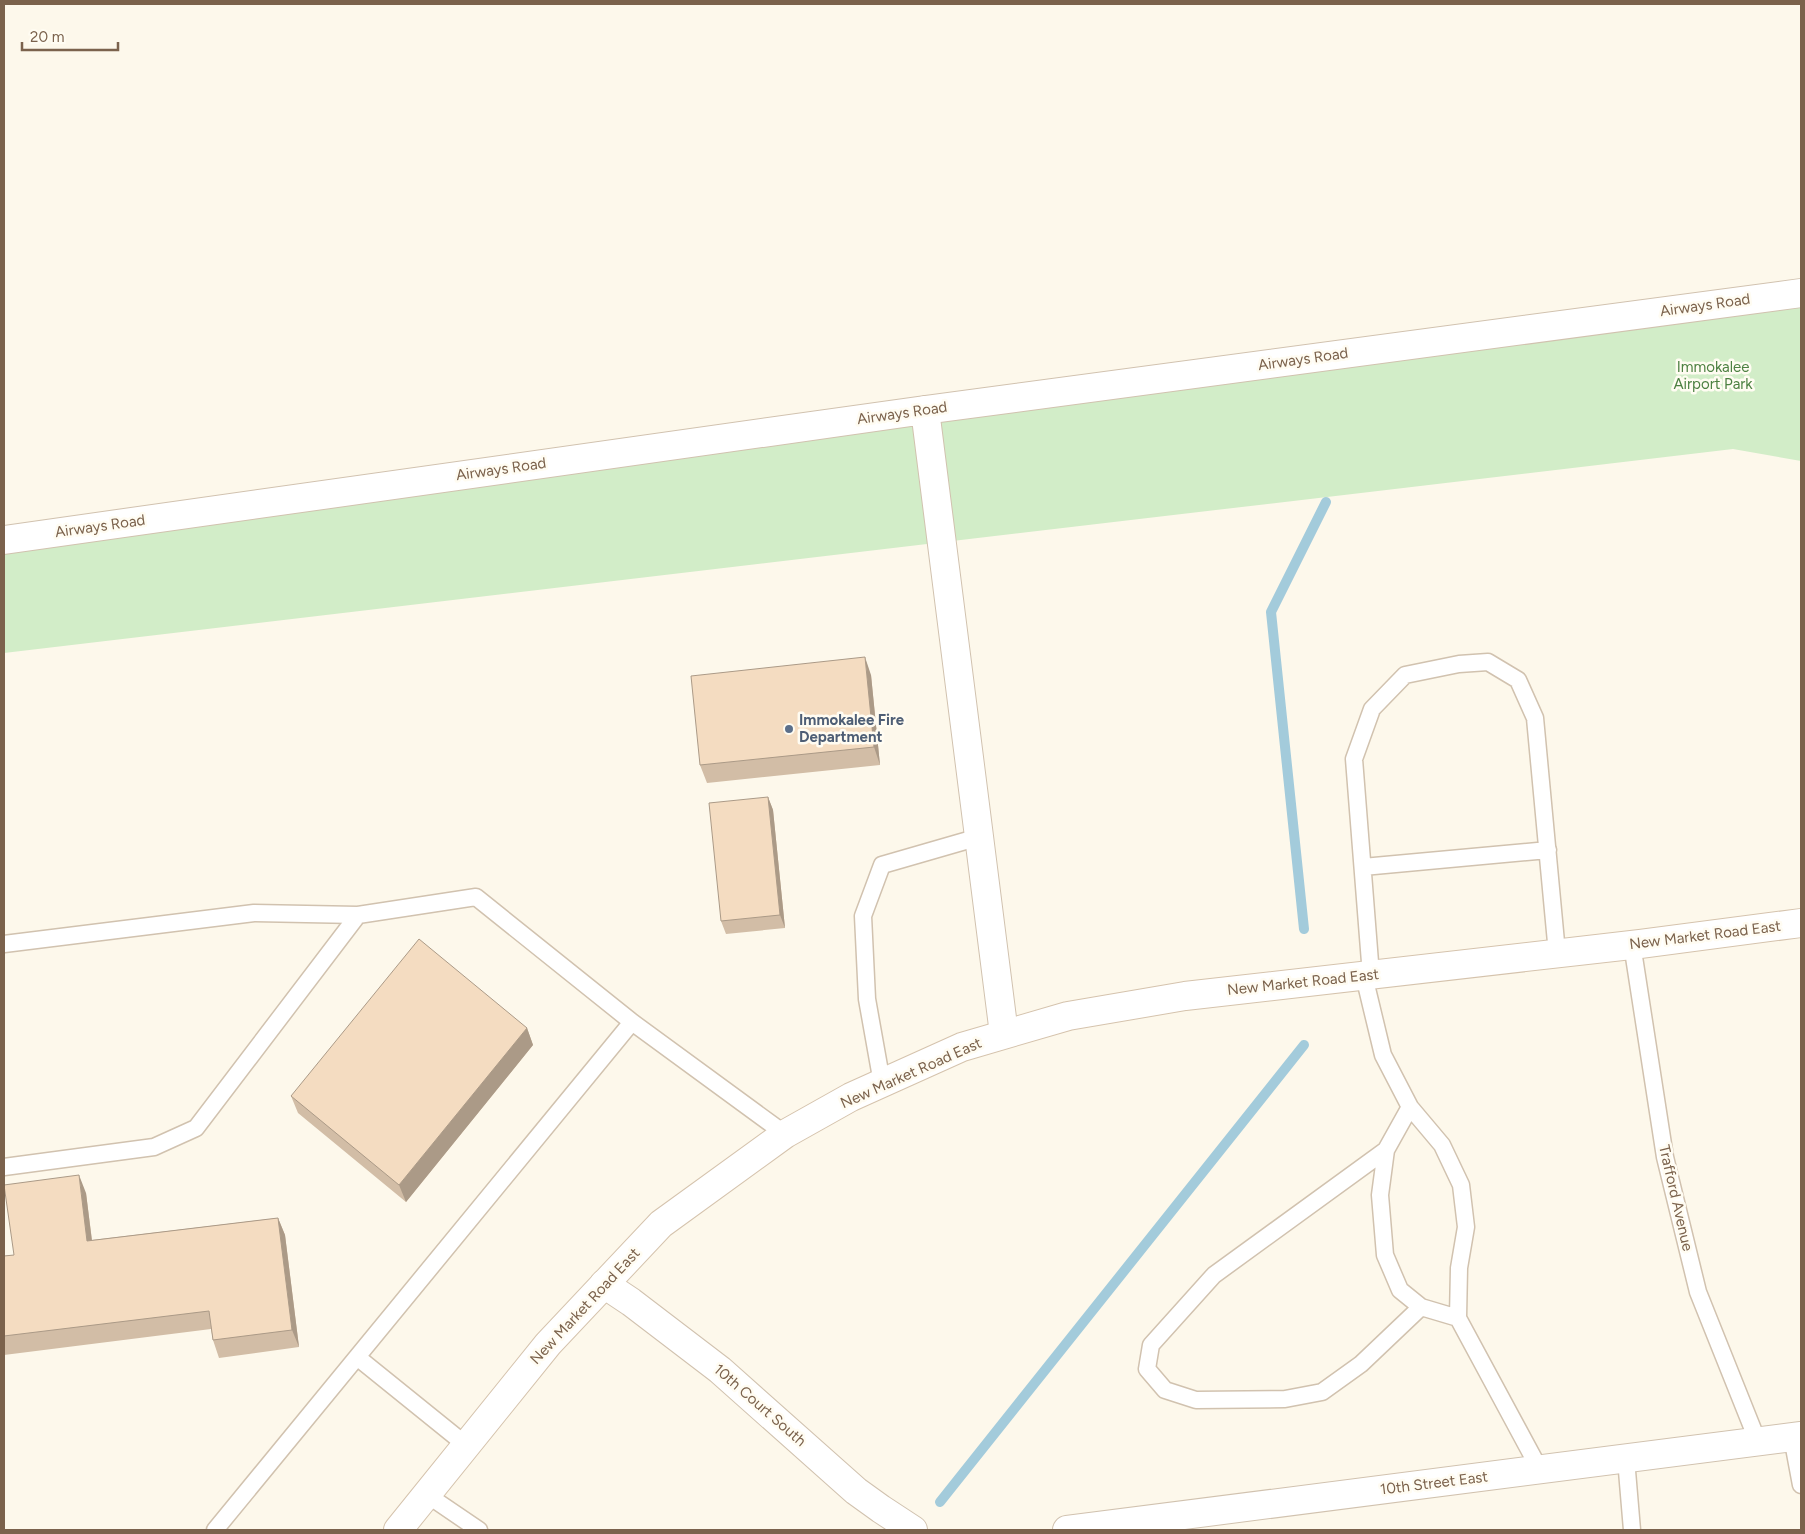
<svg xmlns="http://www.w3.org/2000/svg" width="1805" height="1534" viewBox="0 0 1805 1534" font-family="Figtree,sans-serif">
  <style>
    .green { fill: #d2edc8 }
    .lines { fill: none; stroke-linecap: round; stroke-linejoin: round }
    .stream { stroke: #a3cbdb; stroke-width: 10 }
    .service-casing { stroke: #d1c2af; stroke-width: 19 }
    .minor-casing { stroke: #d1c2af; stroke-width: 30 }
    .secondary-casing { stroke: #d5c3ad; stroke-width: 30 }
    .service { stroke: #fff; stroke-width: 16 }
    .minor { stroke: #fff; stroke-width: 28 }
    .secondary { stroke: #fff; stroke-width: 28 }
    .wall { fill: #d2bda6 }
    .shaded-wall { fill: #ab9a87 }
    .building { fill: #f4dcc1; stroke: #ab9a87 }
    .service-dot { fill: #5c6f8a; stroke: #fffcf2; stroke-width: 2 }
    .labels { text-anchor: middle; stroke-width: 5; stroke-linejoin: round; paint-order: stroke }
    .street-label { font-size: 15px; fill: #7b624c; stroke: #fffcf2 }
    .park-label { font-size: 15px; fill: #4d8142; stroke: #fffcf2 }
    .service-label { font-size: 15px; font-weight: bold; fill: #4e5e75; stroke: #fffcf2; text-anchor: start }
  </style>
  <rect width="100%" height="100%" fill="#fdf8eb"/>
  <path class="green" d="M1801,288v173l-68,-12 -1729,204v-113z"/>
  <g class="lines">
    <path class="stream" d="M1304,929l-33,-317 55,-110
      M940,1502l364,-457"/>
    <defs>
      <path id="service" d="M1363,867l185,-17
        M4,944l250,-31 104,2
        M1632,944l33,213 33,135 60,150
        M1371,975l-17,-216 18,-50 33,-34 54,-11 29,-2 30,18 17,38 22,235
        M1364,976l19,79 27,52 32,38 19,40 5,42 -7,41 -1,50 82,152
        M882,1083l-15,-84 -4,-83 19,-51 97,-28
        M1410,1107l-24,43 -6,45 5,60 15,35 21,17 37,11
        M1386,1150l-172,125 -63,70 -4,24 18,21 31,10 89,-1 37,-7 39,-28 60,-57
        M4,1167l150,-20 42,-19 162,-213 118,-18 156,125
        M357,1357l109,88
        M1792,1437l9,48
        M1626,1459l6,71
        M426,1494l53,36
        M215,1530l417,-508 153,112"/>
      <path id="minor" d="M925,410l79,624
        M4,540l921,-130 876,-117
        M604,1284l27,18 89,68 136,121 25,18 32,21
        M1067,1530l734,-94"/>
      <path id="secondary" d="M398,1530l150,-186 113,-120 124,-90 66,-37 111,-50 106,-31 117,-20 455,-52 161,-21"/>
    </defs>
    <use href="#service" class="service-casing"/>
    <use href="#minor" class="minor-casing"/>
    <use href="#secondary" class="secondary-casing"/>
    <use href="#service" class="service"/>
    <use href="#minor" class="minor"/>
    <use href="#secondary" class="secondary"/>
  </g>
  <path class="wall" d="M871,675l9,90 -173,18 -7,-18z
    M768,797l5,13 12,118 -59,6 -5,-13z
    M527,1028l6,17 -127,157 -108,-89 -7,-17z
    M86,1193l6,47 186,-22 7,17 14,112 -80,11 -6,-18 -2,-11 -207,26v-99l10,-1z"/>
  <path class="shaded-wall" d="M865,657l6,18 9,90 -6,-18z
    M768,797l5,13 12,118 -5,-13z
    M527,1028l6,17 -127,157 -7,-17z
    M79,1175l7,18 8,65 -7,-17z
    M278,1218l7,17 14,112 -7,-17z"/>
  <path class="building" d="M865,657l9,90 -174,18 -9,-89z
    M768,797l12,118 -59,6 -12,-118z
    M419,939l108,89 -128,157 -108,-89z
    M79,1175l8,66 191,-23 14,112 -79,10 -4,-29 -205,25v-80l10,-1 -10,-70z"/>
  <circle class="service-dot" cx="789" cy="729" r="5"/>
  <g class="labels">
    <g class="street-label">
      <text transform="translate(1705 305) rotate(-8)" y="5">Airways Road</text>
      <text transform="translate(1303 359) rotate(-8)" y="5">Airways Road</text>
      <text transform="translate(902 413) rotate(-8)" y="5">Airways Road</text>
      <text transform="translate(501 469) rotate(-8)" y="5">Airways Road</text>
      <text transform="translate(100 526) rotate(-8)" y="5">Airways Road</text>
      <text transform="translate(1705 935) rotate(-7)" y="5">New Market Road East</text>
      <text transform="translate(1303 982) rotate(-6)" y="5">New Market Road East</text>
      <text transform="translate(911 1073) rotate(-24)" y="5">New Market Road East</text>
      <text transform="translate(1676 1198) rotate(77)" y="5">Trafford Avenue</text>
      <text transform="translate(585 1306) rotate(-47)" y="5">New Market Road East</text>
      <text transform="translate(760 1405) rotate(41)" y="5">10th Court South</text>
      <text transform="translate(1434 1483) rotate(-7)" y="5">10th Street East</text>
    </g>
    <g class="park-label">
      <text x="1713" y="372">Immokalee<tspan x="1713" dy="17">Airport Park</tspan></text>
    </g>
    <g class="service-label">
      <text x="799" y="725">Immokalee Fire<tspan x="799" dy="17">Department</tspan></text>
    </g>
  </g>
  <rect width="1805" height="1534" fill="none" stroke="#7b624c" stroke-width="10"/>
  <path d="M22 42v8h96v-8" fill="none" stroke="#7b624c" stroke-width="2.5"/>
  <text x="30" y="42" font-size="15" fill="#7b624c" stroke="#fffcf2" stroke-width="4" paint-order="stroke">20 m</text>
</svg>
